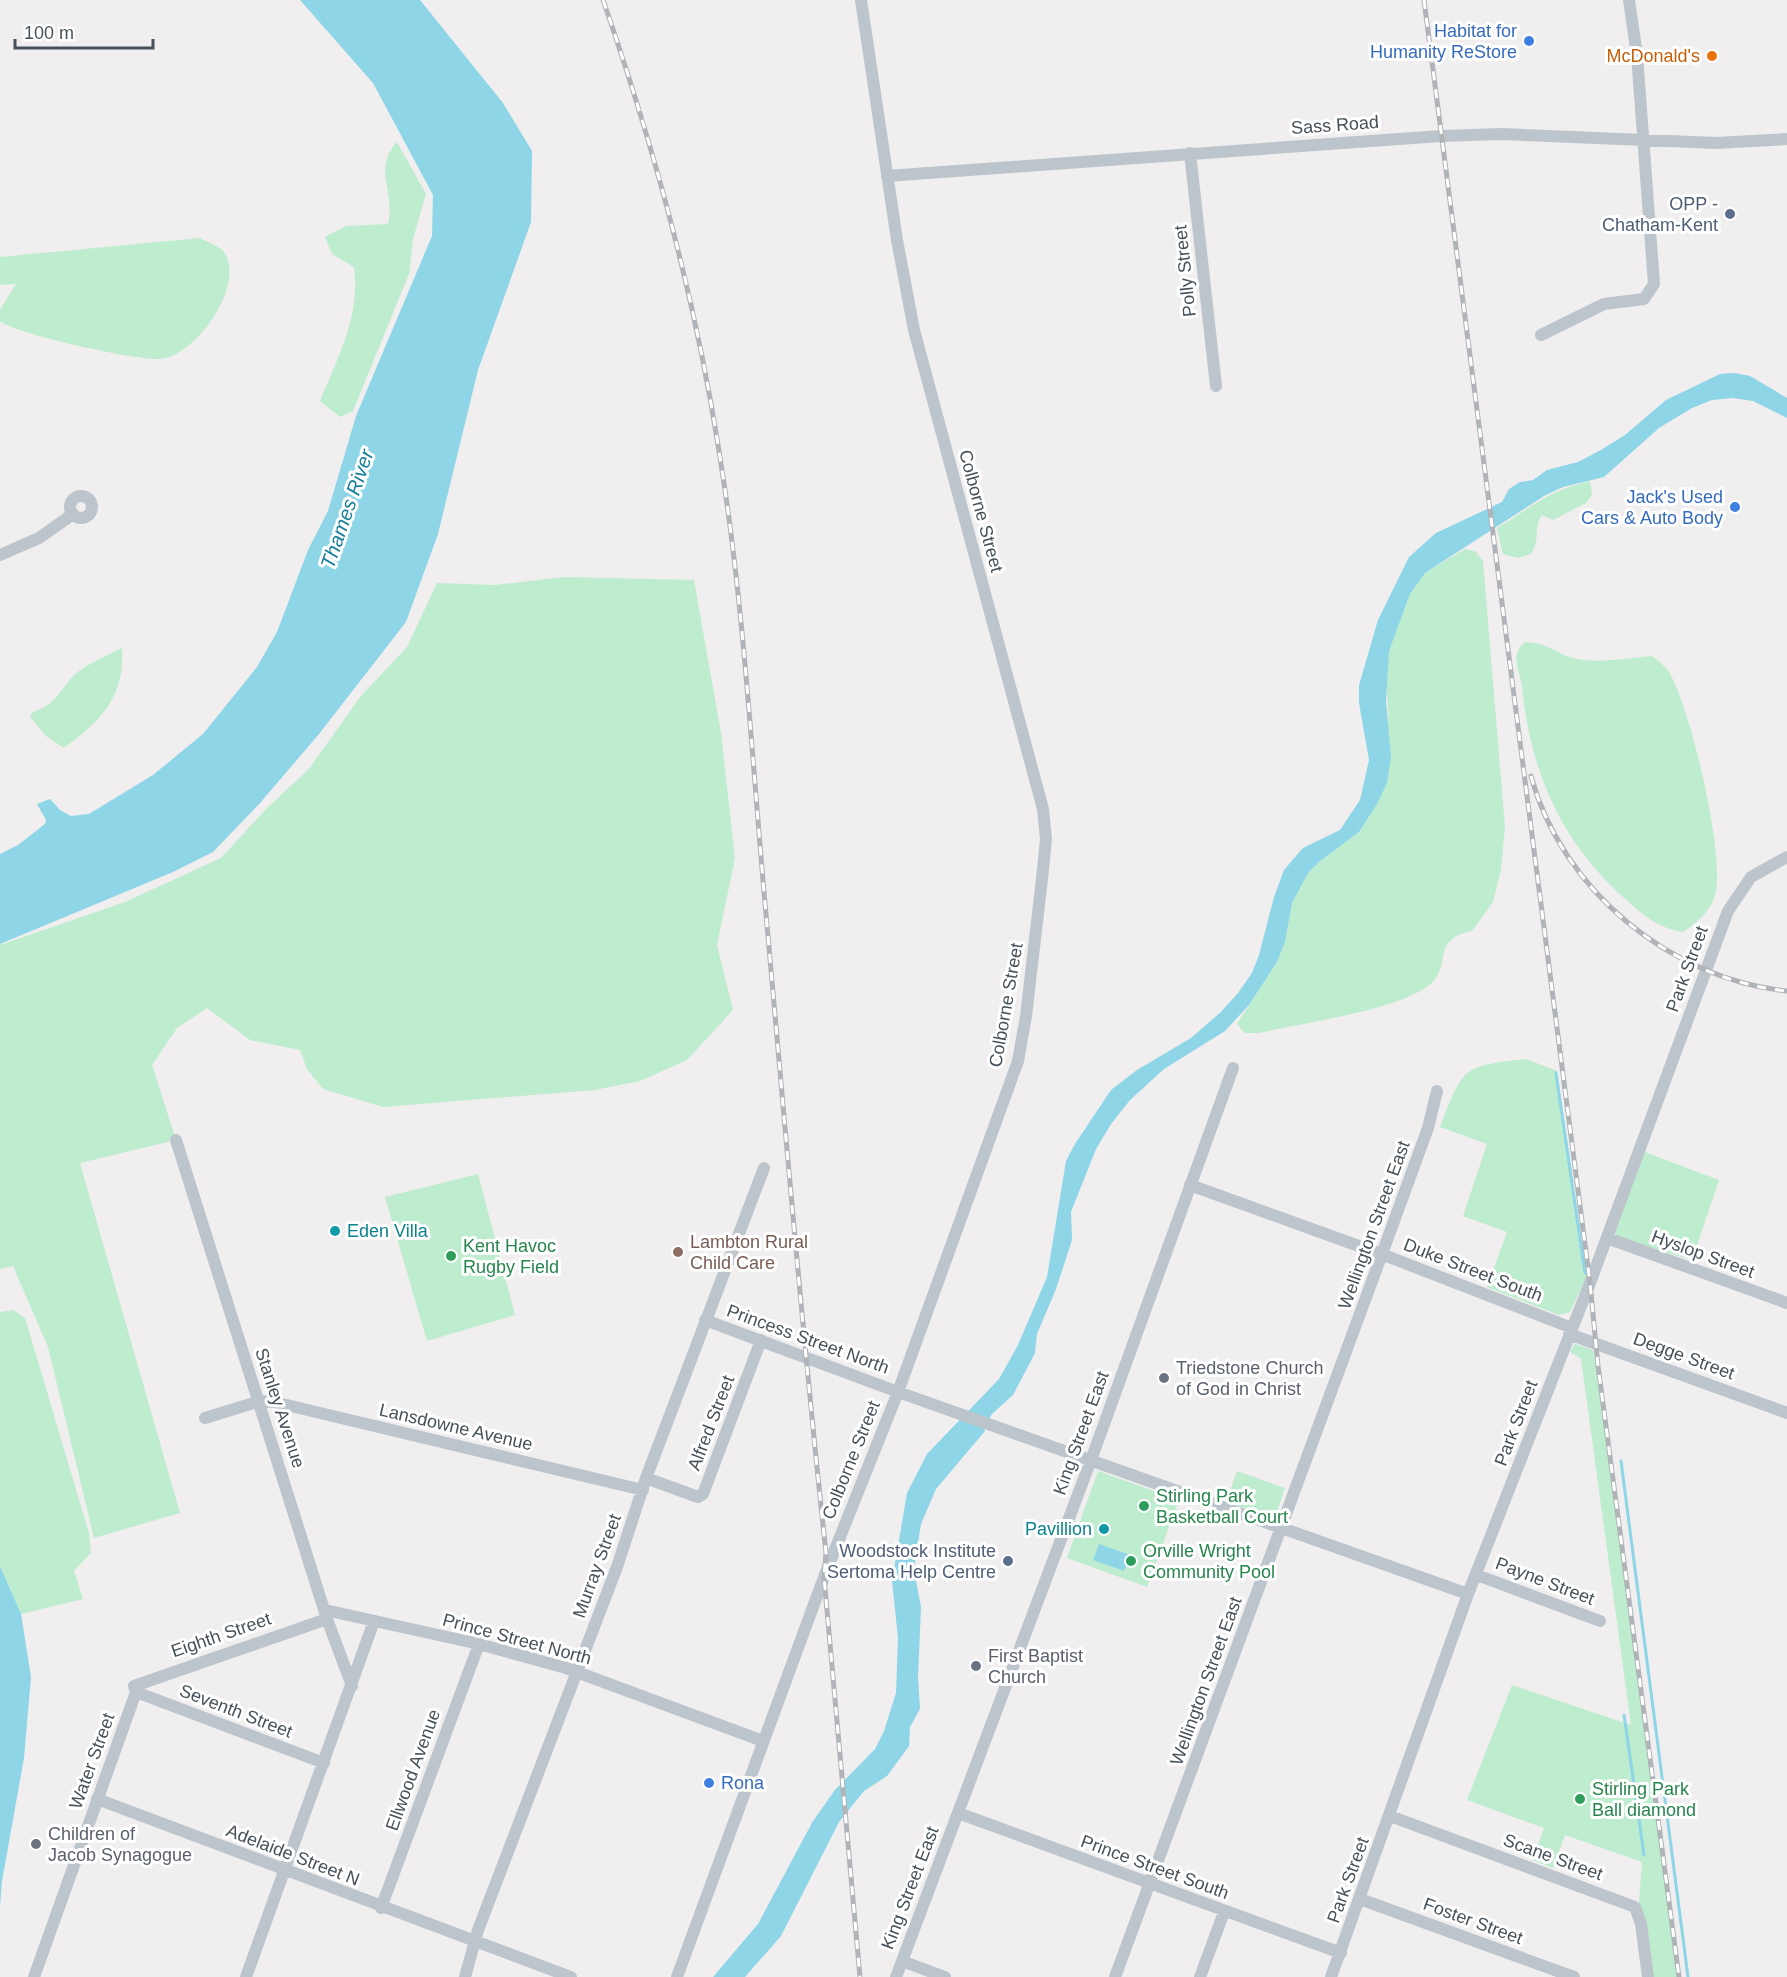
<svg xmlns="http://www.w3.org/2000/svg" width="1787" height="1977" viewBox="0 0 1787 1977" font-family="Helvetica,sans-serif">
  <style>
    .green { fill: #beeccf }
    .water { fill: #8dd5e7 }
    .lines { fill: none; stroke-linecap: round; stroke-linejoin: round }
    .stream { stroke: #8dd5e7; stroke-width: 3 }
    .minor { stroke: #bdc5cc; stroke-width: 12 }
    .rail-casing { stroke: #b0b3b8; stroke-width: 5 }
    .rail { stroke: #fff; stroke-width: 3; stroke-dasharray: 9; stroke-linecap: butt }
    .shop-dot { fill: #3f7fe0; stroke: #fff; stroke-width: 2 }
    .food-dot { fill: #e8710a; stroke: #fff; stroke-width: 2 }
    .service-dot { fill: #5c6f8a; stroke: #fff; stroke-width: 2 }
    .culture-dot { fill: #0f9aa8; stroke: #fff; stroke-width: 2 }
    .education-dot { fill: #8d6e63; stroke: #fff; stroke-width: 2 }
    .leisure-dot { fill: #2e9e5b; stroke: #fff; stroke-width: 2 }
    .worship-dot { fill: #6b7280; stroke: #fff; stroke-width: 2 }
    .labels { text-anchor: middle; stroke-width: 6; stroke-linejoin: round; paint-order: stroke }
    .shop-label { font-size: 18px; fill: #366cbe; stroke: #fff; text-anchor: end }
    .food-label { font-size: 18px; fill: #c56008; stroke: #fff; text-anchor: end }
    .street-label { font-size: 18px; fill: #47515a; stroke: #fff }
    .service-label { font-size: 18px; fill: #4e5e75; stroke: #fff; text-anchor: end }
    .culture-label { font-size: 18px; fill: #0d838f; stroke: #fff; text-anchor: start }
    .education-label { font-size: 18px; fill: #785e54; stroke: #fff; text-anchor: start }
    .leisure-label { font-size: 18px; fill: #27864d; stroke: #fff; text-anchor: start }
    .worship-label { font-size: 18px; fill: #5b616d; stroke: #fff; text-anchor: start }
    .water-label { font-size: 20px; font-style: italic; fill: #137e9a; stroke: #fff }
  </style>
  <rect width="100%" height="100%" fill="#f0eeee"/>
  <path class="green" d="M397,142l29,52 -13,45 -4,35 -56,137 -13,6 -20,-16c18,-43 41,-87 34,-134l-22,-13 -7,-17 21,-11 42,-2c8,-30 -16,-56 9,-82z
    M200,238c7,4 19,8 24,14 22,32 -27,103 -63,107 -23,2 -146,-25 -161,-38v-11l16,-26 -16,1v-28z
    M1590,481l2,14 -6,8 -33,17 -11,-5c-9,13 -1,23 -11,39l-13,4 -15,-4 -6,-26c37,-22 48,-36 93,-47z
    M1465,549l10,2 8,10 22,266 -4,42 -8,33 -21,29c-43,8 -18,36 -44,55 -34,25 -126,37 -169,47h-14l-8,-9 40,-62 8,-20 7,-39 16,-30 11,-11 40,-30 18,-28 11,-84 -2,-52 3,-18 21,-56 15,-21z
    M565,577l129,3 27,153 14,125 -18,87 16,65 -46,50 -47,21 -46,9 -211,17 -60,-18 -16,-20 -7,-19 -50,-10 -43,-32 -30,20 -25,37 24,75 -96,23 100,350 -86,25 -46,-191 -35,-81 -13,3v-324l125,-43 96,-44 45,-49 43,-40 51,-72 47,-50 30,-64 58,2z
    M1525,642c24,1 27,10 48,16 25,6 54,0 79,-2 7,5 12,9 17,16 21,34 57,185 46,223 -5,17 -18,28 -32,37 -26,-4 -43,-19 -62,-37 -62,-57 -90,-124 -99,-207 -1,-18 -14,-31 3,-46z
    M122,648c3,49 -21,73 -58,100l-18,-12 -16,-19 3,-5c28,-9 28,-28 46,-41 13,-9 29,-16 43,-23z
    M1526,1059l31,12 30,205 -17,36 -11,3 -72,-28 20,-55 -44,-16 24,-72 -47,-17c24,-60 21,-61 86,-68z
    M1642,1151l77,29 -27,80 -75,-22 -3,-6z
    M478,1174l37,141 -88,26 -42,-144z
    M13,1310l12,8 64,215 2,20 -17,18 9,28 -62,15 -21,-48v-254z
    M1575,1344l18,6 7,39 78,588h-26l-13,-75 3,-40 -77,-27 -12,33 -21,-8 12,-32 -77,-28 45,-115 119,40 -50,-366 -11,-7z
    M1098,1471l81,29 -32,87 -80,-29z
    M1237,1471l48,17 -10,30 -49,-16z"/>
  <path class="water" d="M300,0h120l83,103 29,48 -1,71 -53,148 -40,164 -32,88 -87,112 -59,69 -47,49 -40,20 -173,72v-90l18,-9 27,-21 1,-4 -9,-16 13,-5 10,11 11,6 18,-2 64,-39 50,-41 54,-67 20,-35 31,-82 20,-39 28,-95 76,-180 1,-41 -60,-112z
    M1734,373l16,3 37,22v20l-34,-17 -20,-3 -21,2 -20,8 -33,20 -55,49 -41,10 -19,9 -119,77 -15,21 -21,57 -3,51 5,55 -4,26 -10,21 -18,28 -40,30 -11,11 -16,30 -7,39 -8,20 -28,43 -24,26 -61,38 -34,31 -19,24 -15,25 -25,63 1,28 -16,49 -19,45 -2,19 -22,42 -21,19 -8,13 1,4 -49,58 -15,35 -6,38 1,19 5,26 -3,70 2,32 -10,18 -1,19 -22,30 -23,15 -25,31 -58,114 -36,41h-32l45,-53 55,-103 22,-31 40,-41 9,-18 12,-38 2,-55 -6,-57 15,-88 20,-39 72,-75 19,-34 29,-68 19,-116 9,-17 36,-54 26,-20 54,-32 30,-26 17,-19 14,-20 7,-18 15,-58 10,-27 19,-22 37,-18 20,-30 9,-40 -10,-57v-18l19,-65 31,-63 27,-24 66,-31 7,-13 11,-7 13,-2 14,-10 31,-8 23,-12 24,-15 41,-35 54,-26z
    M1099,1544l31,11 -6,16 -31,-11z
    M0,1566l21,48 10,63 -7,81 -22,123 -2,25z"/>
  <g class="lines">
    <path class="stream" d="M1556,1073l29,200
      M1621,1461l67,516
      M1624,1715l20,140"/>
    <path class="minor" d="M1190,153l26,233
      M887,176l554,-40 62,-2 213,9 71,-4
      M1541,335l63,-31 40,-5 10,-15 -17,-229 -8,-55
      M70 507a11 11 0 1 1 22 0a11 11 0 1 1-22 0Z
      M0,555l39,-17 34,-24
      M176,1140l151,479 25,67
      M1190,1185l199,72 183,71
      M1607,1238l180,65
      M705,1320l193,72 570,202
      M1569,1334l218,79
      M205,1418l55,-17 14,1 369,88
      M646,1478l52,19 5,-3 58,-154
      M1477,1575l123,46
      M325,1610l154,34 87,24 197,73
      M136,1692l188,71
      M97,1799l474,178
      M958,1813l383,140
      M1390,1816l245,91 6,17 7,53
      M1360,1899l214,78
      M381,1908l98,-264
      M902,1961l43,16
      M34,1977l102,-285 -2,-6 193,-67
      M246,1977l128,-356
      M465,1977l13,-47 139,-363 29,-89 118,-310
      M677,1977l147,-400 74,-185 120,-331 8,-45 16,-137 4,-40 -3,-30 -129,-479 -17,-90 -36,-240
      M896,1977l195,-517 142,-392
      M1115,1977l267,-723 46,-126 9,-37
      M1200,1977l24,-65
      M1331,1977l137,-383 122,-311 138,-372 23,-34 36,-20"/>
    <defs>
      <path id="rail" d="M603,0c51,147 92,297 116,451 24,146 32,294 45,441 20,220 38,441 62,661l-2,24 36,400
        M1424,0l166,1283 8,83 81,611
        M1531,776c31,114 139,203 256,215"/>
    </defs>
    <use href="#rail" class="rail-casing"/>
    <use href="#rail" class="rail"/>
  </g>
  <g class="shop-dot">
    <circle cx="1529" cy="41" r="6"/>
    <circle cx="1735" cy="507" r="6"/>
    <circle cx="709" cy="1783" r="6"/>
  </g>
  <circle class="food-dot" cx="1712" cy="56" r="6"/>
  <g class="service-dot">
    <circle cx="1730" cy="214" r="6"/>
    <circle cx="1008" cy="1561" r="6"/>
  </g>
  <g class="culture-dot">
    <circle cx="335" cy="1231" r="6"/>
    <circle cx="1104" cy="1529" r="6"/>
  </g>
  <circle class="education-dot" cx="678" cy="1252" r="6"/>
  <g class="leisure-dot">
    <circle cx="451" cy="1256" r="6"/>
    <circle cx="1144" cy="1506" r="6"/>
    <circle cx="1131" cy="1561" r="6"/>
    <circle cx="1580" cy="1799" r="6"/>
  </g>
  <g class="worship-dot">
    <circle cx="1164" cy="1378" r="6"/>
    <circle cx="976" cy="1666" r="6"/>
    <circle cx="36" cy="1844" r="6"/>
  </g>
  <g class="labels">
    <g class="shop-label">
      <text x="1517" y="37">Habitat for<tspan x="1517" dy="21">Humanity ReStore</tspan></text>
      <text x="1723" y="503">Jack's Used<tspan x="1723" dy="21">Cars &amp; Auto Body</tspan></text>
      <text x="721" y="1789" text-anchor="start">Rona</text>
    </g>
    <g class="food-label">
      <text x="1700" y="62">McDonald's</text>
    </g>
    <g class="street-label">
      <text transform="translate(1335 125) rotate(-4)" y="6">Sass Road</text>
      <text transform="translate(1185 271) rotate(-96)" y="6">Polly Street</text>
      <text transform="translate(981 511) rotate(75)" y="6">Colborne Street</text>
      <text transform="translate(1687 969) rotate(-70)" y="6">Park Street</text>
      <text transform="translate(1006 1005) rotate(-80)" y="6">Colborne Street</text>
      <text transform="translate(1374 1225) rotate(-70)" y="6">Wellington Street East</text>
      <text transform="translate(1703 1254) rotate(20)" y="6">Hyslop Street</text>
      <text transform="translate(1473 1270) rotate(21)" y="6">Duke Street South</text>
      <text transform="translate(808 1339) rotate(20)" y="6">Princess Street North</text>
      <text transform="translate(1684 1356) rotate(20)" y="6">Degge Street</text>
      <text transform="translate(280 1408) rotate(72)" y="6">Stanley Avenue</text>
      <text transform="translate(711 1423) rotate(-69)" y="6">Alfred Street</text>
      <text transform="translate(1516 1423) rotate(-69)" y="6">Park Street</text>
      <text transform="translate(456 1427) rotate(13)" y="6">Lansdowne Avenue</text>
      <text transform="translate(1081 1433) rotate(-70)" y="6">King Street East</text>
      <text transform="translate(851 1460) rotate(-68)" y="6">Colborne Street</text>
      <text transform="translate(597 1566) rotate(-70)" y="6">Murray Street</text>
      <text transform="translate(1545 1581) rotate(21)" y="6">Payne Street</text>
      <text transform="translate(221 1635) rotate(-19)" y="6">Eighth Street</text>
      <text transform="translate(517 1639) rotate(15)" y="6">Prince Street North</text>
      <text transform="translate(1206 1681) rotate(-70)" y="6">Wellington Street East</text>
      <text transform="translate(236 1711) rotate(21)" y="6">Seventh Street</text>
      <text transform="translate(92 1761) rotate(-70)" y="6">Water Street</text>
      <text transform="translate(413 1770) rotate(-70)" y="6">Ellwood Avenue</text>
      <text transform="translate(293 1855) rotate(21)" y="6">Adelaide Street N</text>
      <text transform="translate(1553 1857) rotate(20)" y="6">Scane Street</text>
      <text transform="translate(1155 1867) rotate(20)" y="6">Prince Street South</text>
      <text transform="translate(1348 1880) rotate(-70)" y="6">Park Street</text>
      <text transform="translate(910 1888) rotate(-69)" y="6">King Street East</text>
      <text transform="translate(1473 1921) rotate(20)" y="6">Foster Street</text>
    </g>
    <g class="service-label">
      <text x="1718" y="210">OPP -<tspan x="1718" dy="21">Chatham-Kent</tspan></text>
      <text x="996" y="1557">Woodstock Institute<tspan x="996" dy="21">Sertoma Help Centre</tspan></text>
    </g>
    <g class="culture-label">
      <text x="347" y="1237">Eden Villa</text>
      <text x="1092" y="1535" text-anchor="end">Pavillion</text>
    </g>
    <g class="education-label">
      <text x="690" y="1248">Lambton Rural<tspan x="690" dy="21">Child Care</tspan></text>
    </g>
    <g class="leisure-label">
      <text x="463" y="1252">Kent Havoc<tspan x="463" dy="21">Rugby Field</tspan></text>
      <text x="1156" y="1502">Stirling Park<tspan x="1156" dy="21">Basketball Court</tspan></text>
      <text x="1143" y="1557">Orville Wright<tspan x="1143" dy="21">Community Pool</tspan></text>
      <text x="1592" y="1795">Stirling Park<tspan x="1592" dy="21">Ball diamond</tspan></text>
    </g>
    <g class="worship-label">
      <text x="1176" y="1374">Triedstone Church<tspan x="1176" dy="21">of God in Christ</tspan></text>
      <text x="988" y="1662">First Baptist<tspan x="988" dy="21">Church</tspan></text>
      <text x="48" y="1840">Children of<tspan x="48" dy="21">Jacob Synagogue</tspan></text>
    </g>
    <g class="water-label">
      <text transform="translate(347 509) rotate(-71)" y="7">Thames River</text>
    </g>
  </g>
  <path d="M15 39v9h138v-9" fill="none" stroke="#47515a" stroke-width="3"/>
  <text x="24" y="39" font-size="18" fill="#47515a" stroke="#ffffff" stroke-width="4.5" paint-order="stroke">100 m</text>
</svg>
